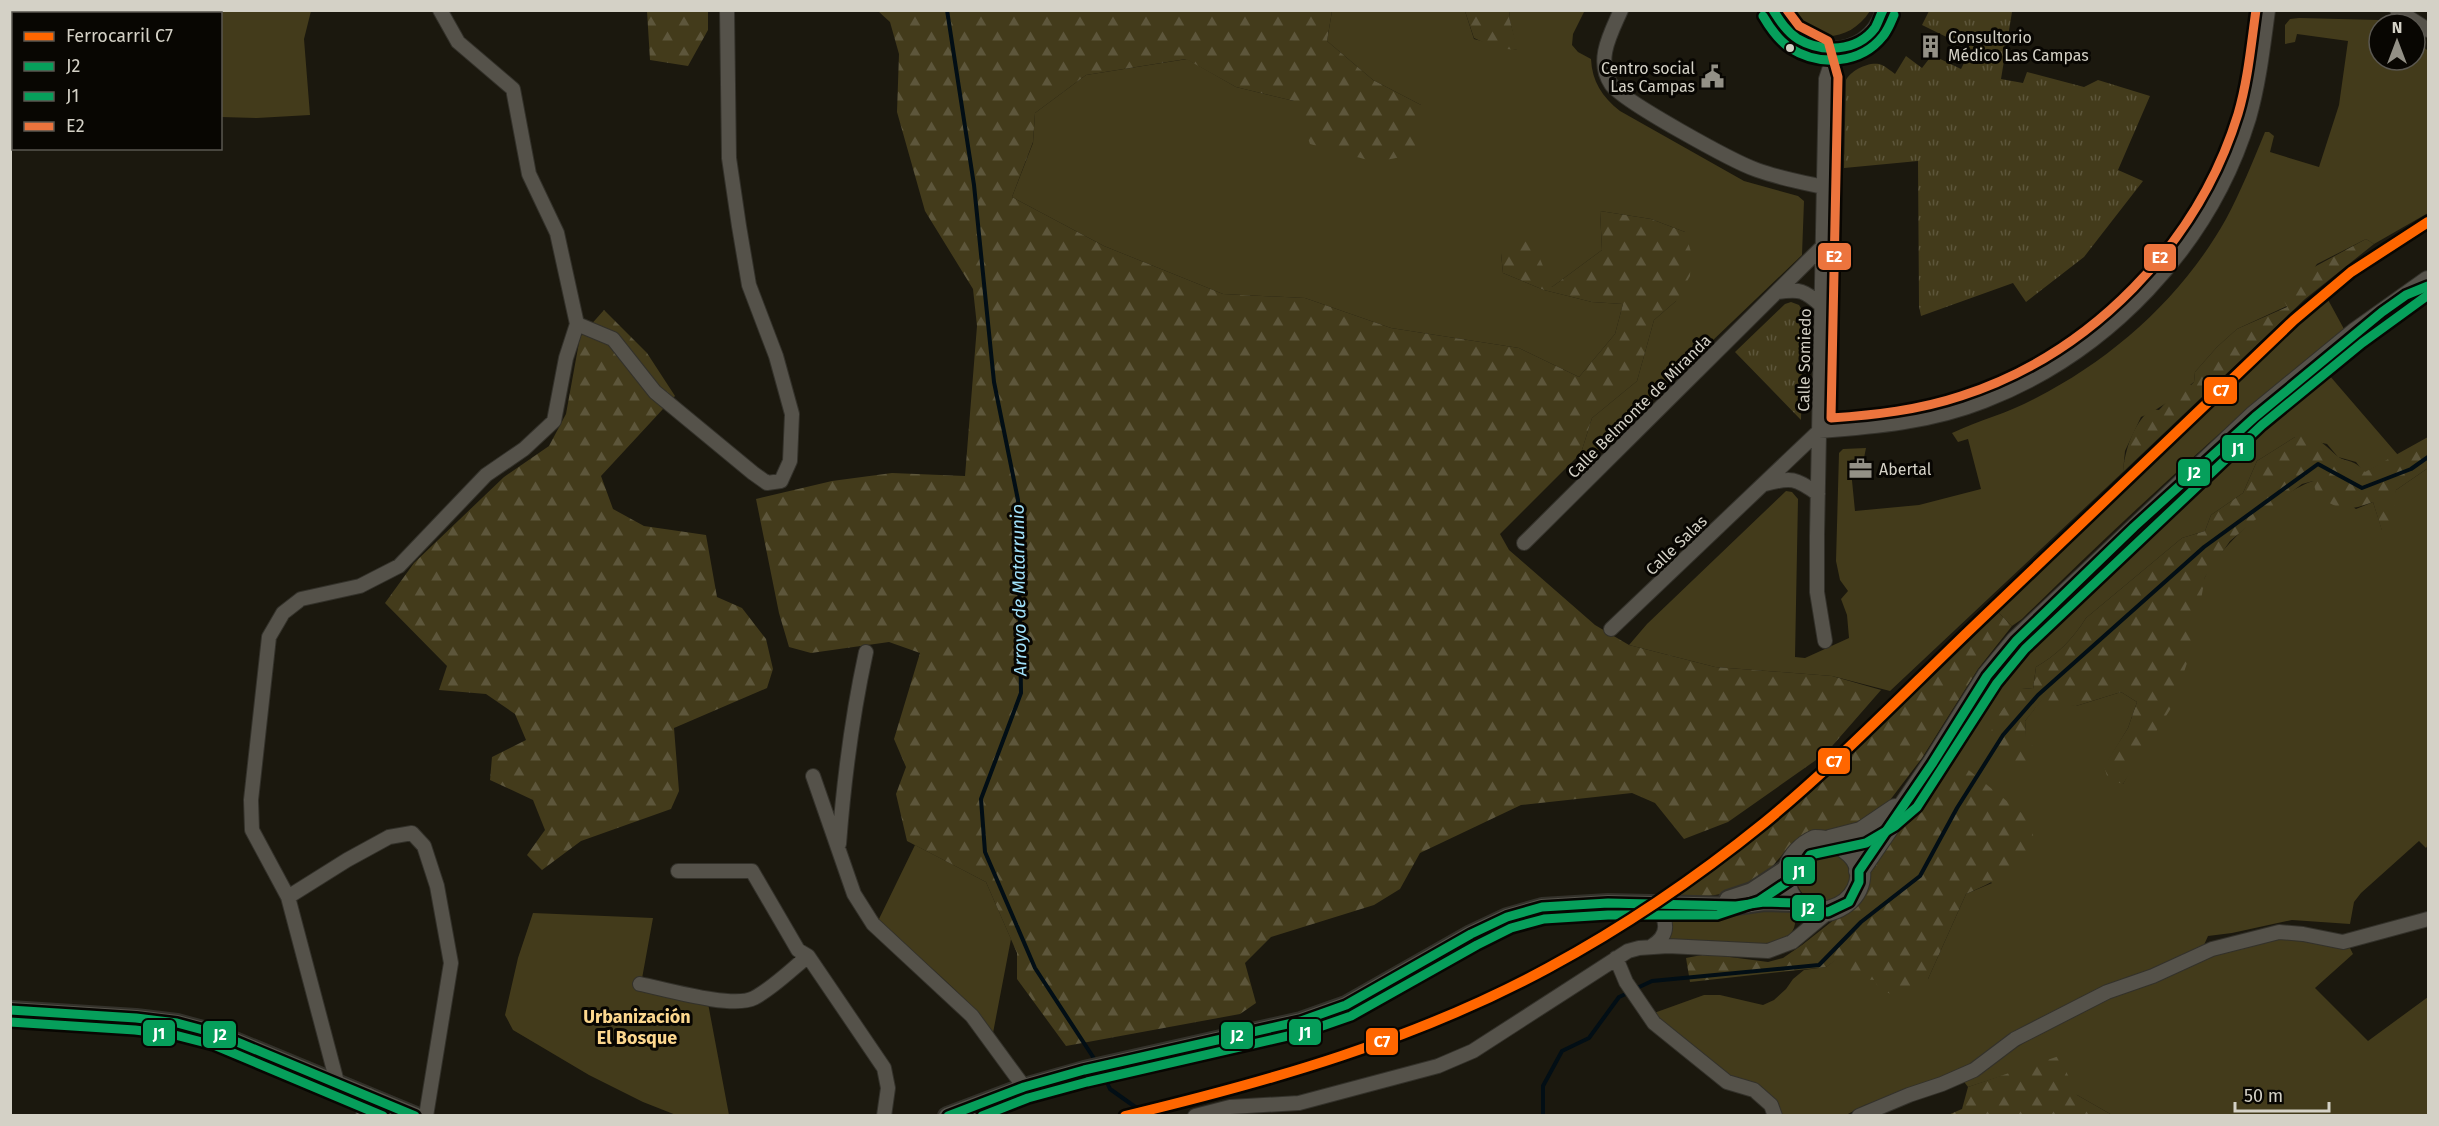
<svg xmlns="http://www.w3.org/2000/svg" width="2439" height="1126" viewBox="0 0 2439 1126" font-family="'Fira Sans',sans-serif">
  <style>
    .green { fill: #433b1b }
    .forest { fill: url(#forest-firs) }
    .park { fill: url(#park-tufts) }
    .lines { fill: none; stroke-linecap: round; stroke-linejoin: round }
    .stream { stroke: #020e15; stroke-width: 4 }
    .minor-casing { stroke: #33312a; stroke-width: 16 }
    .tertiary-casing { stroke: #33312a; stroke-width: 20 }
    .secondary-casing { stroke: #33312a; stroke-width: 22 }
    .minor { stroke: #55524a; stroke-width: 14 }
    .tertiary { stroke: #55524a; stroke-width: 16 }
    .secondary { stroke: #55524a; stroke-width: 20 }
    .bus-1-casing { stroke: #080602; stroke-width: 14 }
    .bus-2-casing { stroke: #080602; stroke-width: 14 }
    .bus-3-casing { stroke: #080602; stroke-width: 14 }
    .bus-1 { stroke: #069f5b; stroke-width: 9 }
    .bus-2 { stroke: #069f5b; stroke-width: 9 }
    .bus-3 { stroke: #ec743d; stroke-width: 9 }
    .rail-1-casing { stroke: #080602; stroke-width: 15 }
    .rail-1 { stroke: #f60; stroke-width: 10 }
    .bus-dot { fill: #d4d1c6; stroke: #080602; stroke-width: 2 }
    .labels { text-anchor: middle; stroke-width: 6; stroke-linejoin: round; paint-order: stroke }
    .poi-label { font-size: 16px; fill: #d4d1c6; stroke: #080602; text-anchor: start }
    .street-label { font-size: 16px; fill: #d4d1c6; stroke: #080602 }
    .water-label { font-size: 18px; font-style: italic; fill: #a1e2fb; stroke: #080602 }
    .neighbourhood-label { font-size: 18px; font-weight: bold; fill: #fcd78e; stroke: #080602 }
    .line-badge { stroke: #080602; stroke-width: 2 }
    .badge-label { font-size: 16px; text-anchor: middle; font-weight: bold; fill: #fff }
  </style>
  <defs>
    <pattern id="forest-firs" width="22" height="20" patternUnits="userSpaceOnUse" patternTransform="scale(1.5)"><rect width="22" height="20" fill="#433b1b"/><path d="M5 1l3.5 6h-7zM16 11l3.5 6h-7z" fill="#5d563b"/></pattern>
    <pattern id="park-tufts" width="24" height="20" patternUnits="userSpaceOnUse" patternTransform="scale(1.5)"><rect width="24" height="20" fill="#433b1b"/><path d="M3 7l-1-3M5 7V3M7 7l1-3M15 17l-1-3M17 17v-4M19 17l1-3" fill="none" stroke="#5d563b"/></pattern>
  </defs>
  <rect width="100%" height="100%" fill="#1b180e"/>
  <path class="green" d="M1585,10l-12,24 -1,11 6,7 13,7c1,22 11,38 29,52l124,70 54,15 6,5 -2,54 -210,201 -11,-3 11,-35 45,-37 17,-61 22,-19 9,-69 -34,-13 -51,-8 2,39 -50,37 -51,-34 2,20 41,17 48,12 31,2 -8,30 -36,43 -60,-29 -128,-20 -86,-30 -82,-4 -119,-48 -92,-49 21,-54 2,-30 51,-38 101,-16 49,28 58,14 127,4 -48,-25 -46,-39 5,-30h133l9,28 43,11 -8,-33 1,-6z
    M10,11h301l-7,28 6,76 -53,3 -36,-1 -1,-103h-206l-1,67 -3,-1z
    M1786,11h84c-22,34 -63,33 -84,0z
    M2299,18l81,2 11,4h-12v36h36v-22l13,13v162l-54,31 -8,-5 -49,25 -30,42 -50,23 -20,18 -22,25 -1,10c-17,13 -33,27 -53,35l-16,34 -2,21 -233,219 -58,-15 -117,-9 -86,-22 18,-21 139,-133 6,1 6,7 -3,158 10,1 44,-20 -2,-23 -6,-16 7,-8 -8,-11 -4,-19 3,-108 4,-4 23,-1 -2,10 -14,2 5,51 64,-6 62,-16 -13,-50 -10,3 -6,-9c28,-13 57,-20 84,-35 78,-40 147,-102 190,-179 15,-28 27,-58 39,-87h4l5,4 -4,16 49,15 20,-62 9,-64 -51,-7 -2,8 -10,2v-19l5,-6z
    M2326,296l18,33c-113,90 -219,189 -322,290l-10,7 -15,-15 283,-273z
    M2323,368l75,87 -34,18 -8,-11 -18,-5 -11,-13 -32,-7 -38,24 -14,32 -32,22 -6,16 -23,7 -96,80c-13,21 -29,37 -50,49l-3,22 -11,-1 4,51 -1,-18 17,-22 34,7 45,-14 16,10 -9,26 -23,38 18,18c30,-54 51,-114 73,-172 5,-11 4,-25 9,-35 15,-32 76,-86 108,-96l43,28 17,-7 9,28 14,-40 32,-22v377l-2,3 -7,-7 -58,52 -7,9 -4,22 -58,-4 -60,13 -24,3 -4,9 -238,124 -101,36 -19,10h-65l-104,-78 -23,-24 50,-18h16l43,10 11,-5 12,-11 7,-10 11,-9 22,-3 13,-10 89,22 38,-85 26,-11 -84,-63 -28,36 -12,30 -6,-7 141,-213 153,-151z
    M915,845l71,37 25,57 -18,94c-33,-46 -75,-74 -115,-112z
    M1796 876a27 27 0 1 1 54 0a27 27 0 1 1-54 0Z
    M1783,908l11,4c11,42 -56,31 -78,29 -15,-1 -31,-1 -47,-2l3,-16 -3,-11z
    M533,913l120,5 -12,66 66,14 22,117h-53l-33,-13 -54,-27 -76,-45 -8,-15 13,-57z
    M2279,935l69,9 5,10 -38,34 53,53 60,-44v118h-316l-35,-20 -72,-20 -37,12 -6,-8 127,-74 121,-53z"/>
  <path class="forest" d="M647,11h61v19l-20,36 -38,-6z
    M878,11h454l-5,30 46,39 48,25 -4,49 -42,8 -65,-18 -16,-43 -58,-14 -50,-28 -100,16 -51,38 -2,29 -21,55 92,49 119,48 82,4 86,30 128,20 60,29 36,-43 8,-30 -31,-2 -48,-12 -41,-17 -2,-20 30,-15 21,49 50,-37 -2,-39 51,8 34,13 6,20 -1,24 -14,25 -22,19 -17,61 -45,37 -11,35 -81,81 9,16 86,75 34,20 86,22 117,9 49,14 -55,63 -98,69 -44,17 -29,-36 -23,-10 -111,12 -101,48 -20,36 -26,16 -103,32 -26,26 11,40 -16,11 -174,32 -49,-67v-26l-31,-71 -79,-41 -11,-47 10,-27 -12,-28 26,-86 -31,-11 -78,11 -22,-6 -10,-34 -23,-114 76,-18 60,-8 73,3 12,-150 -4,-37 -48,-78 -28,-99 2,-58 -9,-32z
    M1465,11h45l-1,6 9,33 -22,-2 -22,-10z
    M2366,239l8,5 -69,55 -182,173c2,-22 10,-48 28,-63l8,1 23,-25h9l3,-3 1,-10 22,-25 20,-18 50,-22 -5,-11 10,-17z
    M604,310l43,43 28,43 -74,80 12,33 31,17 62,9 11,62 25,11 24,31 7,30 -6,19 -93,40 5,63 -8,18 -90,32 -39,29 -15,-15 18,-25 -12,-30 -43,-20 2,-23 34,-17 -11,-26 -29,-20 -47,-4 8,-24 -62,-63 29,-40 90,-86 45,-31 17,-32 14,-77z
    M2309,434c11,6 17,12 27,21 11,9 16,2 29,17l63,-35v31l-32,22 -3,37 -11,4 -9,-29c-28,10 -30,9 -56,-6l-4,-15 -11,3 -41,31 -31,26 -25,36 -12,68 -20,60 -50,79 -15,-5 -4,-13 24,-38 9,-26 -16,-10 -45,14 -28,-1 -6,-5 -17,21 1,18 16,17 -16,10 -23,-8 -15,-13c4,-25 16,-40 34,-57l11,1 3,-22c21,-12 37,-28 50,-49l96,-80 23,-7 6,-16 32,-22 14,-32 38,-24z
    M1997,611l15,15 -34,43 -56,89 -38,50 -29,18 -49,7 -13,9 -22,26 -22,14 -28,12 -24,4h-17l1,-4 103,-83 71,-64z
    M1960,763l69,56 6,24c-14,25 -43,40 -69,51l-38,85 -30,17 -19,-6 -4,-10c-15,0 -28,-10 -36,-22l-13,9 -136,15 -4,-24 21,-4 61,8 15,-4 19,-13 38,-30 27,-29 13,-30 28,-36 39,-55z
    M2059,1056l18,39 35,20h-164l14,-6 6,-22z"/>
  <path class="park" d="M1929,11l83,1 -11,67 22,4 4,-11 57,15 14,-7 52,16 -32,74 25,11 -59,76 -58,45 -13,-19 -92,33 -2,-10 -1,-145 -74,7 2,-88c5,-10 25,-20 36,-15 4,2 9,6 13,9l11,-18 16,12 10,-13 29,14 10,-20 -49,-24z
    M1791,302l8,3 4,7 -2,108 -66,-68 50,-48z"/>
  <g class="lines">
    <path class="stream" d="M947,10l27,175 20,197 24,118 3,193 -40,106 4,53 50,116 62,95
      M138,14l4,-4
      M10,97l4,-4
      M1635,989l17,-8 167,-16 42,-43 59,-46 37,-68 46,-73 35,-40 166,-148 114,-83 44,24 49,-19 17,-12
      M1102,1072l8,17 38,27
      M1543,1116v-30l19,-35 27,-13 30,-41 9,-4"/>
    <defs>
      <path id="minor" d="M1621,10c-10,23 -26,50 -10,74 11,17 123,78 146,86 22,8 44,12 67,17
        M1773,10c21,48 94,55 110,0
        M2397,10l31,20
        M1777,292c24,-3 27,-2 45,14
        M577,324l36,15 42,53 98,81 14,10 14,-2 9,-20 2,-47 -16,-58 -27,-71 -10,-59 -10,-68 -2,-148
        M1819,431c56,-4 112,-9 165,-30 124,-48 226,-155 265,-283 10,-35 14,-71 19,-108
        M1765,484c26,-7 31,-6 53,10
        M1524,543l298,-296
        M1611,629l208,-198
        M1825,641l-8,-49v-57l9,-456 10,-30
        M813,776l41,118 19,30 99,92 52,71
        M839,844c5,-65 13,-128 27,-192
        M678,871h74l46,79 10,6 76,112 4,20 -4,28
        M288,897l59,-37 42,-23 23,-4 12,13 13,40 14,77 -25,153
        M1652,946c19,-12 14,-25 6,-43
        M1616,958l10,24 28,41 73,59 27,8 17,15 4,11
        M640,984c25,5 93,25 114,14 19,-10 37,-28 54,-42
        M337,1082l-49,-185 -36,-67 -1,-30 18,-163 14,-24 18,-14 59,-13 39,-20 87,-91 38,-26 30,-28 12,-63 11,-34 -20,-91 -28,-59 -16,-85 -55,-47 -18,-32
        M363,1116l6,-21
        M1195,1116l35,-9 69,-4 139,-37 35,-15 155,-100 11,-3 29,-2 100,5 24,-9 36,-30
        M1859,1116l50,-21 33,-11 32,-14 41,-31 92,-47 46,-16 59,-27 67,-17 24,2 40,8 85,-23"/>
      <path id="tertiary" d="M1728,899l24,-8 35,-23
        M10,1010l126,8 41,5 41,11 198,82
        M947,1116l77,-29 60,-17 217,-49 45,-16 125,-71 36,-17 35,-10 66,-4 128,3 28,-4 32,1"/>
      <path id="secondary" d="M1815,840c27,0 55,19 42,49 -10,21 -41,31 -60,15 -23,-21 -7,-53 18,-64z
        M1830,840l31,-8 34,-23
        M1859,871l73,-107 55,-88 29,-35 238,-225 101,-83 73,-52"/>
    </defs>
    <use href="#minor" class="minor-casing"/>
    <use href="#tertiary" class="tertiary-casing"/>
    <use href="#secondary" class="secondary-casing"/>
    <use href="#minor" class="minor"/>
    <use href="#tertiary" class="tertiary"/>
    <use href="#secondary" class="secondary"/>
    <defs>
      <path id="bus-1" d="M1773,10c7,11 14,22 25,29 24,14 59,13 77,-11 3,-5 5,-12 8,-18
        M10,1010l126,8 41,5 41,11 197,82
        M948,1116l76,-29 60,-17 217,-49 45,-16 125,-71 36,-17 35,-10 66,-4 128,3 28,-4 32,1 19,8 13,1 21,-10 10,-20v-11l73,-107 55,-88 29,-35 118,-114 121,-110 127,-105 24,-17 22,-9"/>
      <path id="bus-2" d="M1763,16c7,12 15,24 27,32 30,19 71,16 93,-12 5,-6 8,-14 11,-21
        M10,1022l125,8 40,5 39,10 169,71
        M982,1116l46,-18 59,-16 218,-50 46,-16 126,-71 34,-17 33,-9 64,-4h109l42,-14 36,-24 15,-22 56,-12 29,-17 22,-19 80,-124 28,-34 237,-224 100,-82 66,-48"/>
      <path id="bus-3" d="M1787,10l12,16 29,15 10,36 -7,341c44,-3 88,-8 130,-22 130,-42 237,-152 277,-282 10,-34 13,-69 18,-104"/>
    </defs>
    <use href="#bus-1" class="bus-1-casing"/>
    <use href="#bus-2" class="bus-2-casing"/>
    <use href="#bus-3" class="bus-3-casing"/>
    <use href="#bus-1" class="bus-1"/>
    <use href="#bus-2" class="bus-2"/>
    <use href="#bus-3" class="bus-3"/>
    <defs>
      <path id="rail-1" d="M1125,1116c146,-35 290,-76 423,-148 76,-41 148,-90 216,-145 74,-61 141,-131 211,-198 106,-102 213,-203 319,-305l57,-48 77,-50"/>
    </defs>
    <use href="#rail-1" class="rail-1-casing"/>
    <use href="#rail-1" class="rail-1"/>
  </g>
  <defs>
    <symbol id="building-bare" viewBox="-9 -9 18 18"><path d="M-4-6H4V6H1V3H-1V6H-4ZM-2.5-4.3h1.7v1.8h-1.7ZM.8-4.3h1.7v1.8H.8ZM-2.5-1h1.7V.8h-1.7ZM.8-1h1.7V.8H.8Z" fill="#939086" stroke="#080602" stroke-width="2.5" paint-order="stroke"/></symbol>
    <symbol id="civic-bare" viewBox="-9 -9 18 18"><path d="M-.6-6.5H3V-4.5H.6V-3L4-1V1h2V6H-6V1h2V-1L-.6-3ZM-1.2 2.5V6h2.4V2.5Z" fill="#939086" stroke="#080602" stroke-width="2.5" paint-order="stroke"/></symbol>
    <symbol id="office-bare" viewBox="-9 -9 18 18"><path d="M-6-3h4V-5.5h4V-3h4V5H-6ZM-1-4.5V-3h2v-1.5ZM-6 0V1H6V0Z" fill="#939086" stroke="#080602" stroke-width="2.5" paint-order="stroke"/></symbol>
  </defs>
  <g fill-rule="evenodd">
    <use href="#building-bare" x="1914" y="30" width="33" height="33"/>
    <use href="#civic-bare" x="1696" y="60" width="33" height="33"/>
    <use href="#office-bare" x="1844" y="452" width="33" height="33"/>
  </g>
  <circle class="bus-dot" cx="1790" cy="48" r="5"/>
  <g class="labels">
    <g class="poi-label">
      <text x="1948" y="43">Consultorio<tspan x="1948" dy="18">Médico Las Campas</tspan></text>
      <text x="1695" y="74" text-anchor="end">Centro social<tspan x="1695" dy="18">Las Campas</tspan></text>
      <text x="1879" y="475">Abertal</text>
    </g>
    <g class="street-label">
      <text transform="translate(1804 360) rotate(-89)" y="6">Calle Somiedo</text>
      <text transform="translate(1639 406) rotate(-45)" y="6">Calle Belmonte de Miranda</text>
      <text transform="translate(1676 545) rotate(-44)" y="6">Calle Salas</text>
    </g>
    <g class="water-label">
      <text transform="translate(1019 590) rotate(-91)" y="6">Arroyo de Matarrunio</text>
    </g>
    <g class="neighbourhood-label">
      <text x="637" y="1023">Urbanización<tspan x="637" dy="21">El Bosque</tspan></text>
    </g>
  </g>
  <g class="line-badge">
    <rect x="1817" y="242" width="35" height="29" rx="6" fill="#ec743d"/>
    <rect x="2143" y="243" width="34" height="29" rx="6" fill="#ec743d"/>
    <rect x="2203" y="376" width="35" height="29" rx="6" fill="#f60"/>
    <rect x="2221" y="434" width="34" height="28" rx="6" fill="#069f5b"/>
    <rect x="2177" y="458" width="34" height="29" rx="6" fill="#069f5b"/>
    <rect x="1817" y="747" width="34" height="28" rx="6" fill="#f60"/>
    <rect x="1782" y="856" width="34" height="29" rx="6" fill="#069f5b"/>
    <rect x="1791" y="894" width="34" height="28" rx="6" fill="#069f5b"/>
    <rect x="1288" y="1018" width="34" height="28" rx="6" fill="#069f5b"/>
    <rect x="142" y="1019" width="34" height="28" rx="6" fill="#069f5b"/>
    <rect x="202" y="1020" width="35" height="29" rx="6" fill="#069f5b"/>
    <rect x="1220" y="1021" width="34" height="29" rx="6" fill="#069f5b"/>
    <rect x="1365" y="1027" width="34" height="29" rx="6" fill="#f60"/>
  </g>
  <g class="badge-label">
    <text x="1834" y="262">E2</text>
    <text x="2160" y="263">E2</text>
    <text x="2221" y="396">C7</text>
    <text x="2238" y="454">J1</text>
    <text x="2194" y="478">J2</text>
    <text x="1834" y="767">C7</text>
    <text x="1799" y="877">J1</text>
    <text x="1808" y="914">J2</text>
    <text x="1305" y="1038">J1</text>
    <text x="159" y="1039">J1</text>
    <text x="220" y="1040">J2</text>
    <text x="1237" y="1041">J2</text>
    <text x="1382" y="1047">C7</text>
  </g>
  <rect width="2439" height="1126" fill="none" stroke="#d4d1c6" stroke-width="24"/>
  <rect x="12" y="12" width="210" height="138" fill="#080602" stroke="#5a5750" stroke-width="1.5"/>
  <rect x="24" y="32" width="30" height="9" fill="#ff6600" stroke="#5a5750" stroke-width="1.5"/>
  <text x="66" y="42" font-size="18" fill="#d4d1c6">Ferrocarril C7</text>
  <rect x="24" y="62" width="30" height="9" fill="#069f5b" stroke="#5a5750" stroke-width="1.5"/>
  <text x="66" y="72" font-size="18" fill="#d4d1c6">J2</text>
  <rect x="24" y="92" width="30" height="9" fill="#069f5b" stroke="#5a5750" stroke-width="1.5"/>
  <text x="66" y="102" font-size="18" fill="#d4d1c6">J1</text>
  <rect x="24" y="122" width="30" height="9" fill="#ec743d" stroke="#5a5750" stroke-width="1.5"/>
  <text x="66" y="132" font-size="18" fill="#d4d1c6">E2</text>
  <g transform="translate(2397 42)"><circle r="28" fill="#080602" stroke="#5a5750" stroke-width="1.5"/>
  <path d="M0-4.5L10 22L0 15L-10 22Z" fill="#939086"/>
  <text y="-9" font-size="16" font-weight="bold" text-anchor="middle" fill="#d4d1c6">N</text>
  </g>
  <path d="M2235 1102v9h94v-9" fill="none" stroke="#d4d1c6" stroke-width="3"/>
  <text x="2244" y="1102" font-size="18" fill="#d4d1c6" stroke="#080602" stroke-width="4.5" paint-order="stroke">50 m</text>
</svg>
